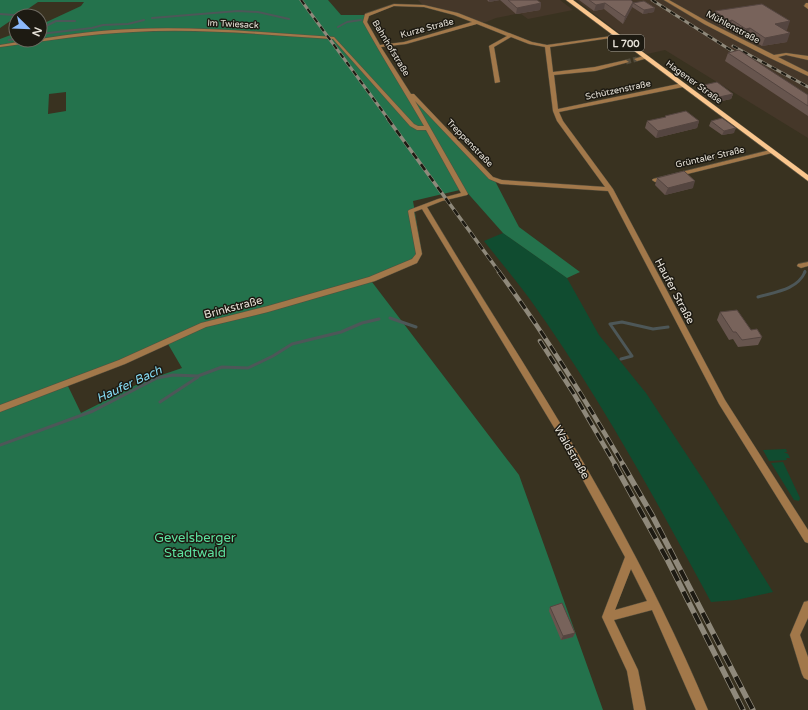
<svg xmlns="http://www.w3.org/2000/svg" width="808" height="710" viewBox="0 0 808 710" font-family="'Varela Round',sans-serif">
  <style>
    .industrial { fill: #453729 }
    .green { fill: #104c30 }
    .forest { fill: #24724c; fill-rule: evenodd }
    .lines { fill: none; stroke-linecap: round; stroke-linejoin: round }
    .stream-far2 { stroke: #4d5758; stroke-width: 2 }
    .stream-far1 { stroke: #4d5758; stroke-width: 2.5 }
    .stream { stroke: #4d5758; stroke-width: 3 }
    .minor-tunnel { stroke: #534c3c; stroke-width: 5; stroke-dasharray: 5 2.5; stroke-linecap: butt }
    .minor-casing { stroke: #554e3d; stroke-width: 1 }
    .primary-casing { stroke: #554e3d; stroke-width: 1 }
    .minor { fill: #a2784a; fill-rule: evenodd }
    .primary { fill: #fac68e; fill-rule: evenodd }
    .rail-far3-casing { stroke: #8f897b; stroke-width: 3 }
    .rail-far2-casing { stroke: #8f897b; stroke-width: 3.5 }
    .rail-far1-casing { stroke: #8f897b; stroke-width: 4.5 }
    .rail-casing { stroke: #8f897b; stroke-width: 5.5 }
    .rail-far3 { stroke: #1d1a12; stroke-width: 2; stroke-dasharray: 5.5; stroke-linecap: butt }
    .rail-far2 { stroke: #1d1a12; stroke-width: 2.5; stroke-dasharray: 7; stroke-linecap: butt }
    .rail-far1 { stroke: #1d1a12; stroke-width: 3; stroke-dasharray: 9; stroke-linecap: butt }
    .rail { stroke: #1d1a12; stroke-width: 4; stroke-dasharray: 12; stroke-linecap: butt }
    .wall { fill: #67554e }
    .shaded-wall { fill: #544540 }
    .building { fill: #78635b; stroke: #544540 }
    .labels { text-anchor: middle; stroke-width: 3; stroke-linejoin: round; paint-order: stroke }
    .far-street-label { font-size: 9px; fill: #e7e2d8; stroke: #1d1a12 }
    .shield { fill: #1d1a12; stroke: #aaa69d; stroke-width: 1 }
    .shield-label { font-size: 10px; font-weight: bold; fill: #e7e2d8 }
    .street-label { font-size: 11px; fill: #e7e2d8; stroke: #1d1a12 }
    .water-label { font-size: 12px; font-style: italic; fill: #87def7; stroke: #1d1a12 }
    .near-park-label { font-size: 13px; fill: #5de29f; stroke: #1d1a12 }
  </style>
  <rect width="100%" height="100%" fill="#393220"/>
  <path class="industrial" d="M418,0h142l13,10 -45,9 -7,-5h-5l-20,4 -10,4h-9l-21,-8 -32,-8z
    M576,0h232v138l-143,-88 -18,4z"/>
  <path class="green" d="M503,233l64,45 32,57 47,58 60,91 67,108 -37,8 -25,2c-56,-104 -113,-208 -182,-304 -15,-20 -30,-38 -45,-57z
    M786,449l1,3h-3l4,2 2,4h-4l1,2 -18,1 -6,-11z
    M783,462l17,36 -1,3 -5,-1 -23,-37z"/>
  <path class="forest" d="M0,0h328l13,15h26l-2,7 38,64 91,93 25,48 61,45 -13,6 -64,-45 -39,-44 -51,12 9,53 -50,28 147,193 84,235h-603v-671l16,-6v7h24v-15l41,-19 3,-4h-46l-38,26zM66,92v19l-18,3 1,-20zM168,344l14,24 -38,13 -63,32 -14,-29z"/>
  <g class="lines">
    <path class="stream-far2" d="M0,14l14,1
      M152,18l86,-7 20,1 31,7
      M338,27l9,-5 14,-2
      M40,29l16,-8h19
      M40,34l52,-6 11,-3 25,-1 16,-4
      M9,40l7,-1"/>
    <path class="stream-far1" d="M804,273l1,-2"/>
    <path class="stream" d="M758,297c17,-5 39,-7 47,-25
      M390,318l26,9
      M621,359l11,-3 -22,-32 12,-2 31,7 15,-2
      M160,402l38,-25
      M0,445l93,-34 64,-33 16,-3 25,1 24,-9 26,1 25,-12 19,-12 49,-12 21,-9 17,-4"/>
    <path class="minor-tunnel" d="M626,62l11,-3"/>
    <defs>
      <path id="minor" d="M664,0h5l39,22 66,33 12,-2 22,3v4l-22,-5 -8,2 30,15v4l-38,-18 -66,-34z
        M806,3h2v6l-4,-3z
        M394,4l30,1 34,8 74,29 15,3 72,-10v2h-2l-67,10 3,25 42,-5 31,-7 3,2 -34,9 -41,4 4,34 125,-26 3,2 -3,2 -124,25 4,9 50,68 112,211 83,130v13l-3,-1 -86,-138 -111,-213 -107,-7 -12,-5 -74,-78 53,93 -1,1 -25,6 -15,6c43,73 90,144 133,216 56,93 106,187 148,287h-12l-44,-100 -38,10 24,50 8,40h-12l-7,-39 -25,-54 23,-60 -70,-128 -133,-220 -8,3 8,42 -5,9 -42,18 -107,31 -62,15 -81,37 -125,48v-7l119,-45 82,-37 67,-17 101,-29 43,-18 4,-5 -8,-43 1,-1 29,-11 23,-6 -35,-63h-9l-7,-4 -77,-87c-67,-4 -134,-11 -200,-7 -45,2 -89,9 -133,15v-2l30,-5h10v-1c31,-5 62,-9 94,-10 66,-3 133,4 200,8l80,87 4,2h6c-20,-35 -42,-69 -61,-104l2,-8zM394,6l30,1 30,8 18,7 -68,20 -24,3 -13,-23 2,-6zM477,24l30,12 -18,10 6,37 5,-1 -6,-35 17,-10 18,7 16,3 8,64 4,10 48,66 -103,-7 -9,-3 -79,-83h-3l-30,-47 25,-3zM631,569l16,32 -32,9z
        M646,55l3,2 -1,1 -11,3 -3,-2z
        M770,150l2,1v2l-117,29 -3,-2 1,-1z
        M808,262v4l-7,2 -4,-2 1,-2z
        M808,601v17l-8,17 8,22v23l-4,-2 -2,-4 -12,-39 14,-33z"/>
      <path id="primary" d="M566,0h7l235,175v6z"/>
    </defs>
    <use href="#minor" class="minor-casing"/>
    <use href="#primary" class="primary-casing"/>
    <use href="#minor" class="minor"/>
    <use href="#primary" class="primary"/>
    <defs>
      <path id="rail-far3" d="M301,0l88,120
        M652,0l91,58
        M733,46l75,41"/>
      <path id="rail-far2" d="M388,119l112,154"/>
      <path id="rail-far1" d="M499,272c46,62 86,127 125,194
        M540,341l34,53 42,72"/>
      <path id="rail" d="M615,465l53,96 75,149
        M623,465l29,50 101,195"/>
    </defs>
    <use href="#rail-far3" class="rail-far3-casing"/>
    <use href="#rail-far2" class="rail-far2-casing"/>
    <use href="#rail-far1" class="rail-far1-casing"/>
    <use href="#rail" class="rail-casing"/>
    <use href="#rail-far3" class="rail-far3"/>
    <use href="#rail-far2" class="rail-far2"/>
    <use href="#rail-far1" class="rail-far1"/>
    <use href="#rail" class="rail"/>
  </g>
  <path class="wall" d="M487,0h50l4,3 -1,7 -24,4 -16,-14 -11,2z
    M579,0h52l2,3 21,9 -11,2 -11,-7 -9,17 -19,-15 -10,2z
    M715,11l72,19h-2l2,12 -25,4 -15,-9h-4l-13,-9 -4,1 -14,-9z
    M728,53l80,42v21l-83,-55z
    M704,85l29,9 -2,5 -14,3 -14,-10 1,-2h-1z
    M665,116l34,5 -2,7 -41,10 -11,-10 2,-7 18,-4z
    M711,121l23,12 -12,2 -13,-9z
    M657,178l36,10 -28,7 -10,-10z
    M720,312l42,25 -4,8 -20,2 -5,-8 -4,1 -12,-20z
    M550,607l25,26 -2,4 -12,3 -12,-29z"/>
  <path class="shaded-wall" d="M489,0h11l-11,2z
    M633,2l-1,6 -9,16 2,-7z
    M541,3l-1,7 -24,4 1,-6z
    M605,3l-1,6 -10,2 2,-6z
    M655,8l-1,4 -11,2 1,-4z
    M732,20l-2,8 -4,1 3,-8z
    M790,21l-3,9 -15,2 3,-8z
    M750,28l-3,9h-4l3,-8z
    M790,33l-3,9 -25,4 3,-8z
    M733,94l-2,5 -14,3 2,-5z
    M699,121l-2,7 -41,10 2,-7z
    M736,128l-2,5 -12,2 2,-4z
    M695,181l-2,7 -28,7 3,-7z
    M575,633l-2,4 -12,3 2,-4z"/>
  <path class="building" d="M508,0h29l4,3 -24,5z
    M589,0h42l2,2 -8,15 -20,-14 -9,2z
    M644,1l11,7 -11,2 -11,-7z
    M762,4l28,17 -15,3 15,9 -25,5 -15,-10 -4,1 -14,-9 -3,1 -14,-10z
    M739,50l69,45v11l-80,-53z
    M717,82l16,12 -14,3 -14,-10h1l-2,-2z
    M686,111l13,10 -41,10 -11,-10 19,-4 -1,-1z
    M722,118l14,10 -12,3 -13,-10z
    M684,171l11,10 -27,7 -11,-10z
    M737,310l14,20 6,-1 5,8 -20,3 -6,-8h-3l-13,-20z
    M562,603l13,30 -12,3 -13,-29z"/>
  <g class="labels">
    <g class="far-street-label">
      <text transform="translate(233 24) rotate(3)" y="3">Im Twiesack</text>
      <text transform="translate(733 27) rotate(28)" y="3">Mühlenstraße</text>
      <text transform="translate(427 28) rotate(-15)" y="3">Kurze Straße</text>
      <text transform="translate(391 48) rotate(59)" y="3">Bahnhofstraße</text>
      <text transform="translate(694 82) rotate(36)" y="3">Hagener Straße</text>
      <text transform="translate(618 90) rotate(-12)" y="3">Schützenstraße</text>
      <text transform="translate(470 143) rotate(46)" y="3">Treppenstraße</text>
      <text transform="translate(710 157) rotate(-13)" y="3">Grüntaler Straße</text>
    </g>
    <rect class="shield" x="608" y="35" width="36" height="16" rx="3"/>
    <g class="shield-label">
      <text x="626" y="47">L 700</text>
    </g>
    <g class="street-label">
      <text transform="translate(675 291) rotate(62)" y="4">Haufer Straße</text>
      <text transform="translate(233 307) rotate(-15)" y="4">Brinkstraße</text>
      <text transform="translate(572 452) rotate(60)" y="4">Waldstraße</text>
    </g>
    <g class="water-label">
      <text transform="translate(129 384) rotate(-25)" y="4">Haufer Bach</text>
    </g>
    <g class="near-park-label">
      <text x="195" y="542">Gevelsberger<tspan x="195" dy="15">Stadtwald</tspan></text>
    </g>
  </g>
  <g transform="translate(28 28) rotate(113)"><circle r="19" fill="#1d1a12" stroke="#6e6a61"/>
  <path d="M0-3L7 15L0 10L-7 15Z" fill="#8cb9fc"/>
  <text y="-6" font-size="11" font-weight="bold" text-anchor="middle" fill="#e7e2d8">N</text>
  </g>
</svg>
